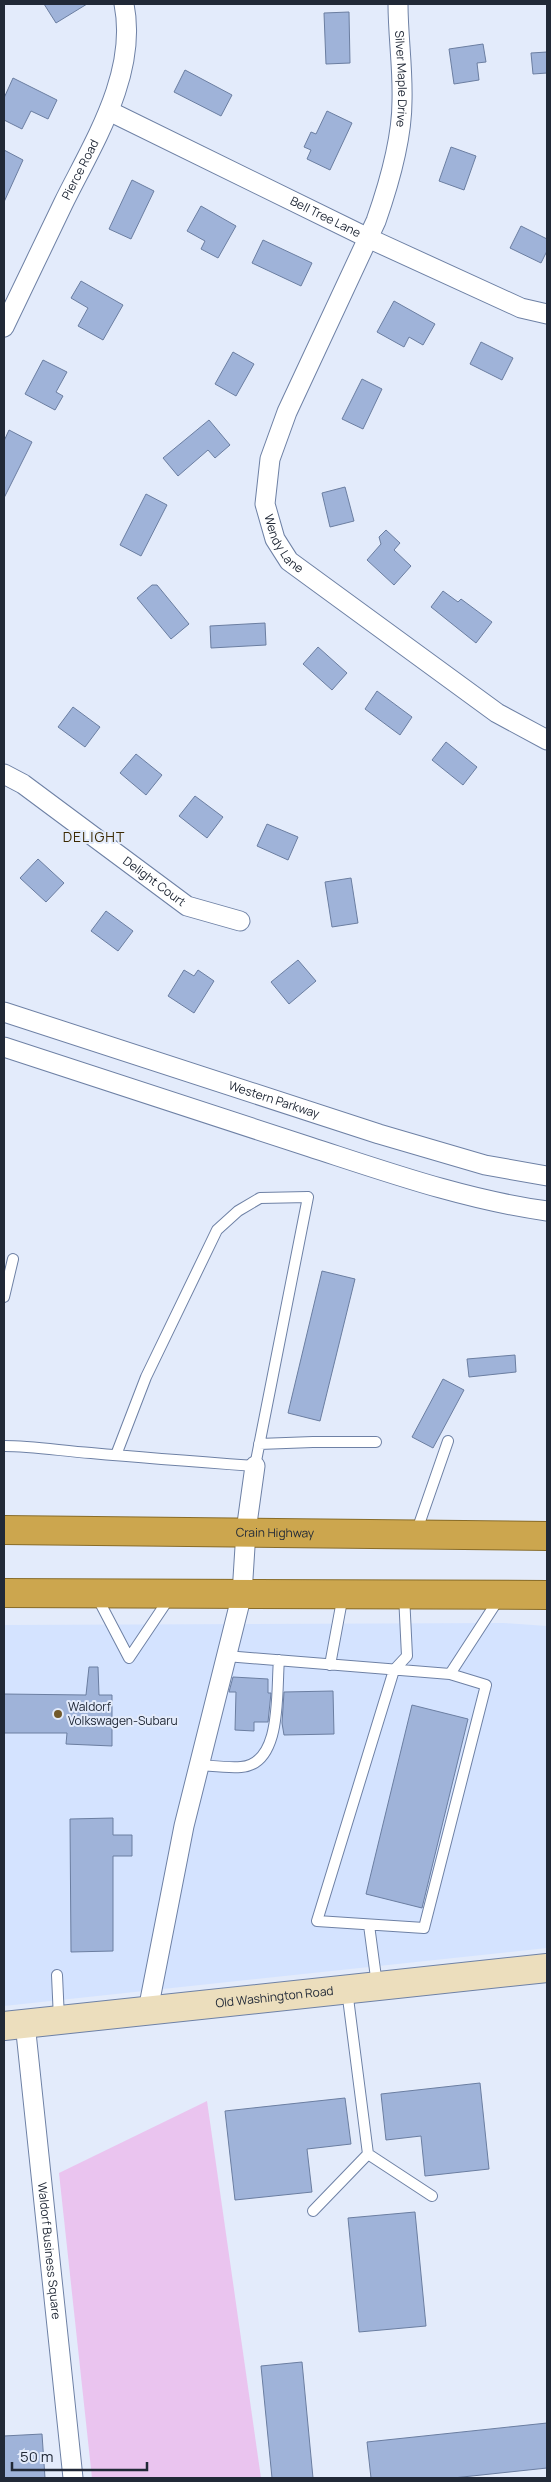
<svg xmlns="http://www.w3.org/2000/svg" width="551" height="2482" viewBox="0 0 551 2482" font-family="Manrope,sans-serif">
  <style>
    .built { fill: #d4e3ff }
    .green { fill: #eac4ef }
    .building { fill: #9fb3d9; stroke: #6b7ea1 }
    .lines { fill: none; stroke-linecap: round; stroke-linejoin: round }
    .service-casing { stroke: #6e81a5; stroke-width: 12 }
    .minor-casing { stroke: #6e81a5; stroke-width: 21 }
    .secondary-casing { stroke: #6e81a5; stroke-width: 30 }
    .trunk-casing { stroke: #886c29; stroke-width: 30 }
    .service { stroke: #fff; stroke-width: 10 }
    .minor { stroke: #fff; stroke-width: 19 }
    .secondary { stroke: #ecdebd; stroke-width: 28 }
    .trunk { stroke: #cca64e; stroke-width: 28 }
    .poi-dot { fill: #725a2b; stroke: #e3ebfb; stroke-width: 2 }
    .labels { text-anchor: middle; stroke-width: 4; stroke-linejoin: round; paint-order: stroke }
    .street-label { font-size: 12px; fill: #212937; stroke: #e3ebfb }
    .poi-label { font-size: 12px; fill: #212937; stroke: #e3ebfb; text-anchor: start }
    .neighbourhood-label { font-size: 14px; letter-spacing: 1px; fill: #3c2a02; stroke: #e3ebfb }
  </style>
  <rect width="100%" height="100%" fill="#e3ebfb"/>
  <path class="built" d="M504,1623l43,3v322l-543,58v-381z"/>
  <path class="green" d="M207,2101l54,377h-169l-33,-305z"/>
  <path class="building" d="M44,4h43l-31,19z
    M349,12l1,51 -24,1 -2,-51z
    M483,44l3,18 -9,1 2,17 -25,4 -5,-35z
    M547,52v21l-14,1 -2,-21z
    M185,70l47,25 -11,21 -47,-24z
    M13,78l44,22 -9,19 -17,-8 -9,18 -18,-9v-22z
    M327,111l25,12 -22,47 -23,-11 4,-9 -7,-3 7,-15 5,2z
    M451,147l25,9 -12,34 -25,-9z
    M4,150l19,10 -19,42z
    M132,180l22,11 -23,48 -22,-10z
    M201,206l35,20 -18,32 -17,-9 4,-8 -18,-10z
    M521,226l26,13v12l-6,12 -31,-15z
    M263,240l49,23 -11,23 -49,-23z
    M81,281l42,24 -20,35 -25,-14 10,-18 -17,-10z
    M394,301l41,23 -12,21 -14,-8 -5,10 -27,-15z
    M481,342l32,16 -11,22 -32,-16z
    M233,352l21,12 -18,32 -21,-12z
    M43,360l24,12 -11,20 7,4 -8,14 -30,-16z
    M362,379l20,10 -19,40 -21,-10z
    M209,420l21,25 -15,13 -7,-8 -30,26 -15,-18z
    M9,430l23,12 -28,56v-57z
    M345,487l9,34 -24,6 -8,-34z
    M146,494l21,11 -26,51 -21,-11z
    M386,530l14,13 -6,7 17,16 -17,19 -27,-25 14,-16 -2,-7z
    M152,585h5l32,39 -18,15 -34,-41z
    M443,591l15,11 3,-3 31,23 -16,21 -45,-36z
    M265,623l1,22 -55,3 -1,-22z
    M318,647l29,26 -15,17 -29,-26z
    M377,691l35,26 -12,18 -35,-26z
    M73,707l27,20 -15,20 -27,-20z
    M446,742l31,25 -14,18 -31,-25z
    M136,754l26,21 -16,20 -26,-22z
    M195,796l28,21 -16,21 -28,-22z
    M267,824l31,13 -10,23 -31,-14z
    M38,859l26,24 -18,19 -26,-24z
    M351,878l7,45 -26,4 -7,-45z
    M106,911l27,20 -15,20 -27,-20z
    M298,960l18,21 -27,23 -18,-22z
    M184,970l10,6 4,-6 16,11 -20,32 -26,-17z
    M322,1271l33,8 -35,142 -32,-8z
    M515,1355l1,17 -47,5 -2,-18z
    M443,1379l21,11 -31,58 -21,-11z
    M89,1667h9l1,28h13v51l-46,-2 1,-11h-63v-39l82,1z
    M233,1677l35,2v14h3l-3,29h-14v9l-19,-1 1,-38h-7z
    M333,1691l1,43 -50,1 -2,-12 2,-31z
    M412,1705l56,14 -46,189 -56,-14z
    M113,1818v17h19v21h-19v95l-42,1 -1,-133z
    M480,2083l9,86 -64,7 -4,-40 -35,4 -5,-46z
    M345,2098l6,46 -44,5 5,43 -77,8 -10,-89z
    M415,2212l11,114 -67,6 -11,-114z
    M302,2362l11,116h-41l-11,-112z
    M547,2423v45l-94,10h-82l-4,-36z
    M42,2434l3,44h-41v-42z"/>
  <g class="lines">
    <defs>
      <path id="service" d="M4,1297l9,-38
        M259,1444l54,-2h63
        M4,1446c29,0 58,5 87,7 55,5 109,9 164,13l53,-269 -48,1 -22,13 -21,19 -71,147 -30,78
        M416,1533l32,-92
        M97,1597l32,61 41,-61
        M226,1656l224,18 36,11 -62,243 -107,-7 77,-251 13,-14 -3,-61
        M330,1665l13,-70
        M450,1674l50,-77
        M199,1765c14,1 29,3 42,2 42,-3 35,-77 38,-107
        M369,1925l8,60
        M57,1975l2,44
        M347,1990l21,164 64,42
        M313,2211l55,-57"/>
      <g id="minor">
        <path id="s1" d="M398,4c0,32 5,64 4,97 0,39 -13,83 -26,120l-89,191 -17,47 -5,45 10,35 14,22 208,152 50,27"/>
        <path id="s2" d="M109,111l259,127 153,70 26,6"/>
        <path id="s3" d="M4,327c20,-41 39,-82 59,-123 30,-61 75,-130 61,-200"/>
        <path id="s4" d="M4,774l19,10 164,122 53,15"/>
        <path id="s5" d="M4,1012l375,122 106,31 62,11"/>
        <path d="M4,1047c102,34 204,67 306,100 77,25 156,53 237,64"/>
        <path d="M148,2010l36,-184 58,-232 4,-63 9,-65"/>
        <path id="s6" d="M25,2023l48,455"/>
      </g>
      <g id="secondary">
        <path id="s7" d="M4,2026l543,-58"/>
      </g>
      <g id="trunk">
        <path id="s8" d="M4,1530l543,6"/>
        <path d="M4,1593l543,2"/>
      </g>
    </defs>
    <use href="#service" class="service-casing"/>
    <use href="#minor" class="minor-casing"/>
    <use href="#secondary" class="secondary-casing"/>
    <use href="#trunk" class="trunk-casing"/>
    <use href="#service" class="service"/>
    <use href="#minor" class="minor"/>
    <use href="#secondary" class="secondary"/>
    <use href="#trunk" class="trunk"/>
  </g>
  <circle class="poi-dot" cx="58" cy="1714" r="5"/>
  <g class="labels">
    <g class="street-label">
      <text dy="4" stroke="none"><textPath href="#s1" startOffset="75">Silver Maple Drive</textPath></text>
      <text dy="4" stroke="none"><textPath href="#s3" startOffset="175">Pierce Road</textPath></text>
      <text dy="4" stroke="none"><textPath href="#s2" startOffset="241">Bell Tree Lane</textPath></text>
      <text dy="4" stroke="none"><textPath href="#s1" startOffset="571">Wendy Lane</textPath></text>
      <text dy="4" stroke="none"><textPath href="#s4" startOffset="185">Delight Court</textPath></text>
      <text dy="4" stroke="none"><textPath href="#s5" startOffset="284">Western Parkway</textPath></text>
      <text dy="4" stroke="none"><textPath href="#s8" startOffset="271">Crain Highway</textPath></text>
      <text dy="4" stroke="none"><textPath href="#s7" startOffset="272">Old Washington Road</textPath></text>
      <text dy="4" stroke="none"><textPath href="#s6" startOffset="229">Waldorf Business Square</textPath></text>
    </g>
    <g class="poi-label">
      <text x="68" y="1711">Waldorf<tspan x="68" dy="14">Volkswagen-Subaru</tspan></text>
    </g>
    <g class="neighbourhood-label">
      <text x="94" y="842">DELIGHT</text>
    </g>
  </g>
  <rect width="551" height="2482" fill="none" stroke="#212937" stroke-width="10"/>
  <path d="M12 2462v8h135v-8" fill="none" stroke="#212937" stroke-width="2.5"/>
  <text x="20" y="2462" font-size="15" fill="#212937" stroke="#e3ebfb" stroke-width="4" paint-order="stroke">50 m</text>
</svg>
